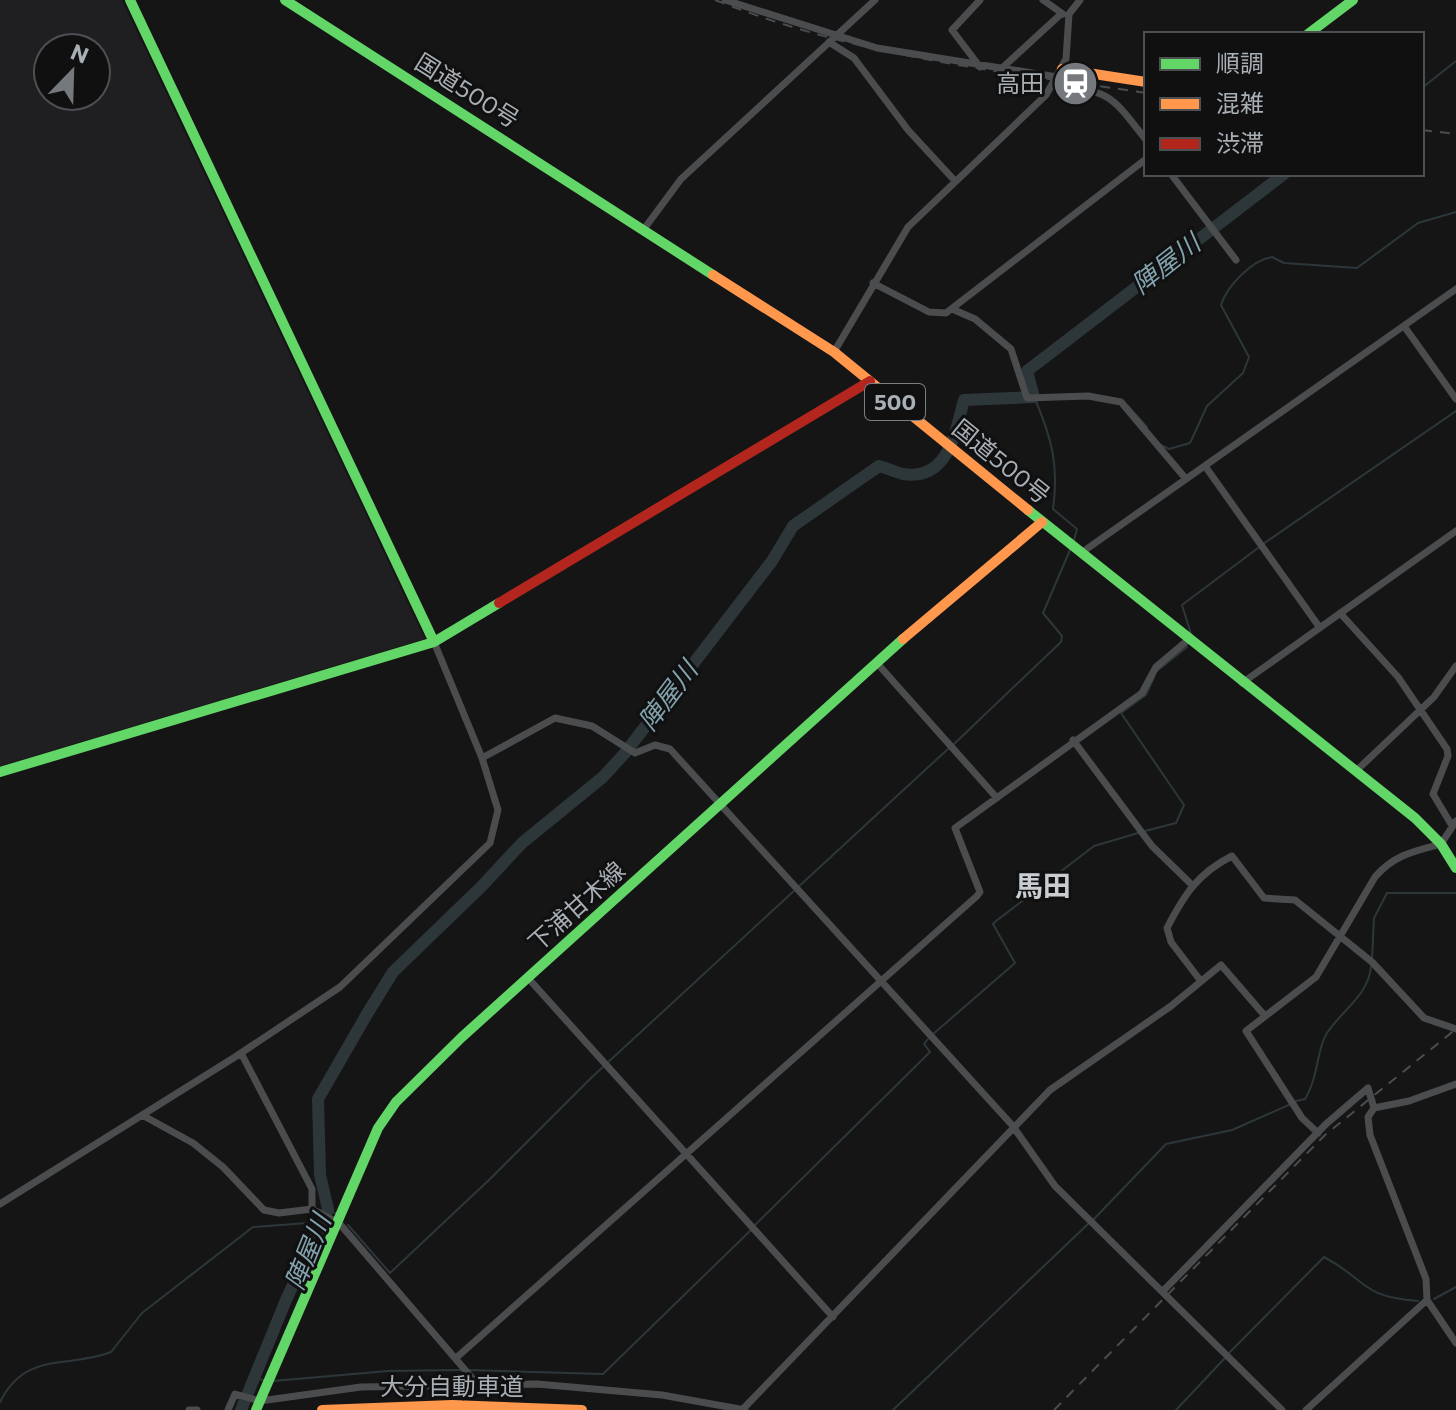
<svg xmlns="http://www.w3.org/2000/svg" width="1456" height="1410" viewBox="0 0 1456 1410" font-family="Commissioner,'Noto Sans JP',sans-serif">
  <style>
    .built { fill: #1f1f21; fill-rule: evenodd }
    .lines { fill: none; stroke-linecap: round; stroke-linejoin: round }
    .stream { stroke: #2d373a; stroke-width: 2 }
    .river { stroke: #2d373a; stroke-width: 12 }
    .street { stroke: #4a4c4e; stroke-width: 7 }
    .fast { stroke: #63d668; stroke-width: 10 }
    .slow { stroke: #ff974d; stroke-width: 10 }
    .jam { stroke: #b3261e; stroke-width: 10 }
    .rail { stroke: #4a4c4e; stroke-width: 2; stroke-dasharray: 10 8; stroke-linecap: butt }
    .labels { text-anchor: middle; stroke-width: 6; stroke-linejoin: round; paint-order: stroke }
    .shield { fill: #101011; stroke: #7a7f84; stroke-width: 2 }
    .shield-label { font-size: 22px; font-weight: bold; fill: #a8afb5 }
    .poi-label { font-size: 24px; fill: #a8afb5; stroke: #101011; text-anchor: end }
    .street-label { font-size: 24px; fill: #a8afb5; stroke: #101011 }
    .water-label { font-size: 26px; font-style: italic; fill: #82a3ad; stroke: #101011 }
    .quarter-label { font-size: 28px; font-weight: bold; fill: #c8cdd1; stroke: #101011 }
  </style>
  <rect width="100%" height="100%" fill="#151516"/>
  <path class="built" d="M0,0h122l303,639 -425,127zM48,48h48v48h-48z"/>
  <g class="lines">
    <path class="stream" d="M1422,88l34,-27
      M1035,399c17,40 24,67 18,110l24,20 -3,11
      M1127,405l20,22
      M1161,445l8,4 21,-6 17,-37 36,-33 6,-16 -28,-52c6,-19 31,-45 51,-48l12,6 73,5 61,-45 38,-11
      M1263,544l193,-133
      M1191,634l-9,-29 76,-57
      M1157,671l30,-24
      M954,744l107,-102 1,-6 -19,-23 27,-63
      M1145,831l31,-8 8,-18 -63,-92 25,-18 8,-18
      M1372,959l2,-41 13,-25h69
      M932,1035l83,-72 -22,-39 3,-3 98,-75 44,-13
      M1296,1101l9,-2c14,-23 12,-52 22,-66 15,-23 42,-38 44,-67
      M328,1209l7,4
      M1093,1220l73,-76 66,-14 59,-26
      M348,1225l42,48 99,-93 103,-103 357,-329
      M755,1225l175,-173 -6,-8 4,-5
      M1434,1299l22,-12
      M1229,1353l95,-96c44,23 34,39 94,44
      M468,1370l135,4 148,-144
      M255,1378l8,2
      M273,1381l115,-10 74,-1
      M0,1402c26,-52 68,-33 111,-50l31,-39 111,-86 68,-5
      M893,1410l195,-186
      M1176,1410l49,-52"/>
    <path class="river" d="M241,1410l45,-110 42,-91 -8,-34 -2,-76 49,-85 26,-42 88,-85 41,-44 81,-66 22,-24 147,-192 21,-35 86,-60c8,2 16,6 24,8 46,7 52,-42 61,-74l70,-3 -7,-26 257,-197"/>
    <path class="street" d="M725,0l152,48 180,29
      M1043,0l20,14
      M829,42l25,16 54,72 47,51
      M980,67l-28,-37 28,-30
      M1001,69l60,-55
      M1053,85c59,7 57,9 93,55
      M1171,174l65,86
      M644,229l37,-50 194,-179
      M873,283l56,29 17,1 200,-154
      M952,309l23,10 36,30 16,49 61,-2 33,6 65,77
      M1404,326l52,73
      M834,352l74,-125 138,-132 20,-36 3,-45 11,-14
      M1205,466l115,162
      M1081,553l375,-264
      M1340,613l58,64 49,72 1,7 -15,38 18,30
      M876,662l121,136
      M1242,683l214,-152
      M1073,740l79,106 39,38
      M482,758l73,-40 37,8 43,27 20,-8 15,4 342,376 43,61 227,224
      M1356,771l78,-74 22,-31
      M528,978l305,339
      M1200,980l-29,-38 -4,-14c17,-33 31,-55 65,-72l32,42 31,2 77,62 52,56 32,11
      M241,1053l71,136v20
      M1456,1084l-47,17 -35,7 -6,9 2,18 56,144 1,21 29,43
      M142,1115l51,28 30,24 41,43 15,3 33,-4 27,14 145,169
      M1318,1133l-16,-15 -56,-87 70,-54 59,-100c19,-22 39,-26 66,-33l15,-23
      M0,1204l235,-147 105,-70 150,-144 8,-33 -16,-52 -48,-116
      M1164,1290l162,-166 42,-36 6,20
      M456,1358l521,-462 3,-4 -25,-64 187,-135 14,-26 32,-27
      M743,1409l307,-319 121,-84 50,-41 44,51
      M189,1410h8
      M228,1410l7,-16 25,7 101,-14 176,-3 125,11 83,15
      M1306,1410l121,-110"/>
    <path class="fast" d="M130,0l304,642
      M285,0l428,275
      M1308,34l45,-34
      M1028,510l387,308 26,26 15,24
      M0,772l434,-130 65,-39
      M256,1410l122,-282 18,-26 66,-65 441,-398"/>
    <path class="slow" d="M1062,69l84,13
      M713,275l121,77 194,158
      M903,639l139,-117
      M322,1410l130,-5 130,5"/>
    <path class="jam" d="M499,603l371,-222"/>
    <path class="rail" d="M715,0c147,58 278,70 431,93
      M1422,130l34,4
      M1054,1410l271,-275 131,-106"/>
  </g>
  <defs>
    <symbol id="station-disc" viewBox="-11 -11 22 22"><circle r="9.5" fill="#75797d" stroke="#101011"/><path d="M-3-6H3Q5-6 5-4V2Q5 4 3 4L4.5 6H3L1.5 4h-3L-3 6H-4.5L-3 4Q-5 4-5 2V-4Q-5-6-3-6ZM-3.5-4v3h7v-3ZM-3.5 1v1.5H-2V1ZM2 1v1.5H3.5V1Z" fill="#fff"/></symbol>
  </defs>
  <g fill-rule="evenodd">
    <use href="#station-disc" x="1050" y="58" width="51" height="51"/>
  </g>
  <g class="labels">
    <rect class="shield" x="865" y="384" width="60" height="36" rx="6"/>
    <g class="shield-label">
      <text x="895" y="410">500</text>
    </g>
    <g class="poi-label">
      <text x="1044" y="92">高田</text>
    </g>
    <g class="street-label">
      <text transform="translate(467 91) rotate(32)" y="8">国道500号</text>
      <text transform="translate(1001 462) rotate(39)" y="8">国道500号</text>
      <text transform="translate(577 907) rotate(-42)" y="8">下浦甘木線</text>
      <text x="452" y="1395">大分自動車道</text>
    </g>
    <g class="water-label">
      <text transform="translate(1166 264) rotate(-38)" y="9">陣屋川</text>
      <text transform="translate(668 696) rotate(-53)" y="9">陣屋川</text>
      <text transform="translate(308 1252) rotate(-68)" y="9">陣屋川</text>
    </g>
    <g class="quarter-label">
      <text x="1043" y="896">馬田</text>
    </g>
  </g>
  <rect x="1144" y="32" width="280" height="144" fill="#101011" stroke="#4d5053" stroke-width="2"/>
  <rect x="1160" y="58" width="40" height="12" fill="#63d668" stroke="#4d5053" stroke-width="2"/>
  <text x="1216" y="72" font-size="24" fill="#a8afb5">順調</text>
  <rect x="1160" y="98" width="40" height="12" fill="#ff974d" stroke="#4d5053" stroke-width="2"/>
  <text x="1216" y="112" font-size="24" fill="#a8afb5">混雑</text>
  <rect x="1160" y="138" width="40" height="12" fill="#b3261e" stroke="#4d5053" stroke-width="2"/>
  <text x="1216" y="152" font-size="24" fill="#a8afb5">渋滞</text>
  <g transform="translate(72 72) rotate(23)"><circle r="38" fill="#101011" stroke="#4d5053" stroke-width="2"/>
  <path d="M0-6L14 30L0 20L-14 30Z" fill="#75797d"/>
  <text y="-12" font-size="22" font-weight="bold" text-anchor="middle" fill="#a8afb5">N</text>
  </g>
</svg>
